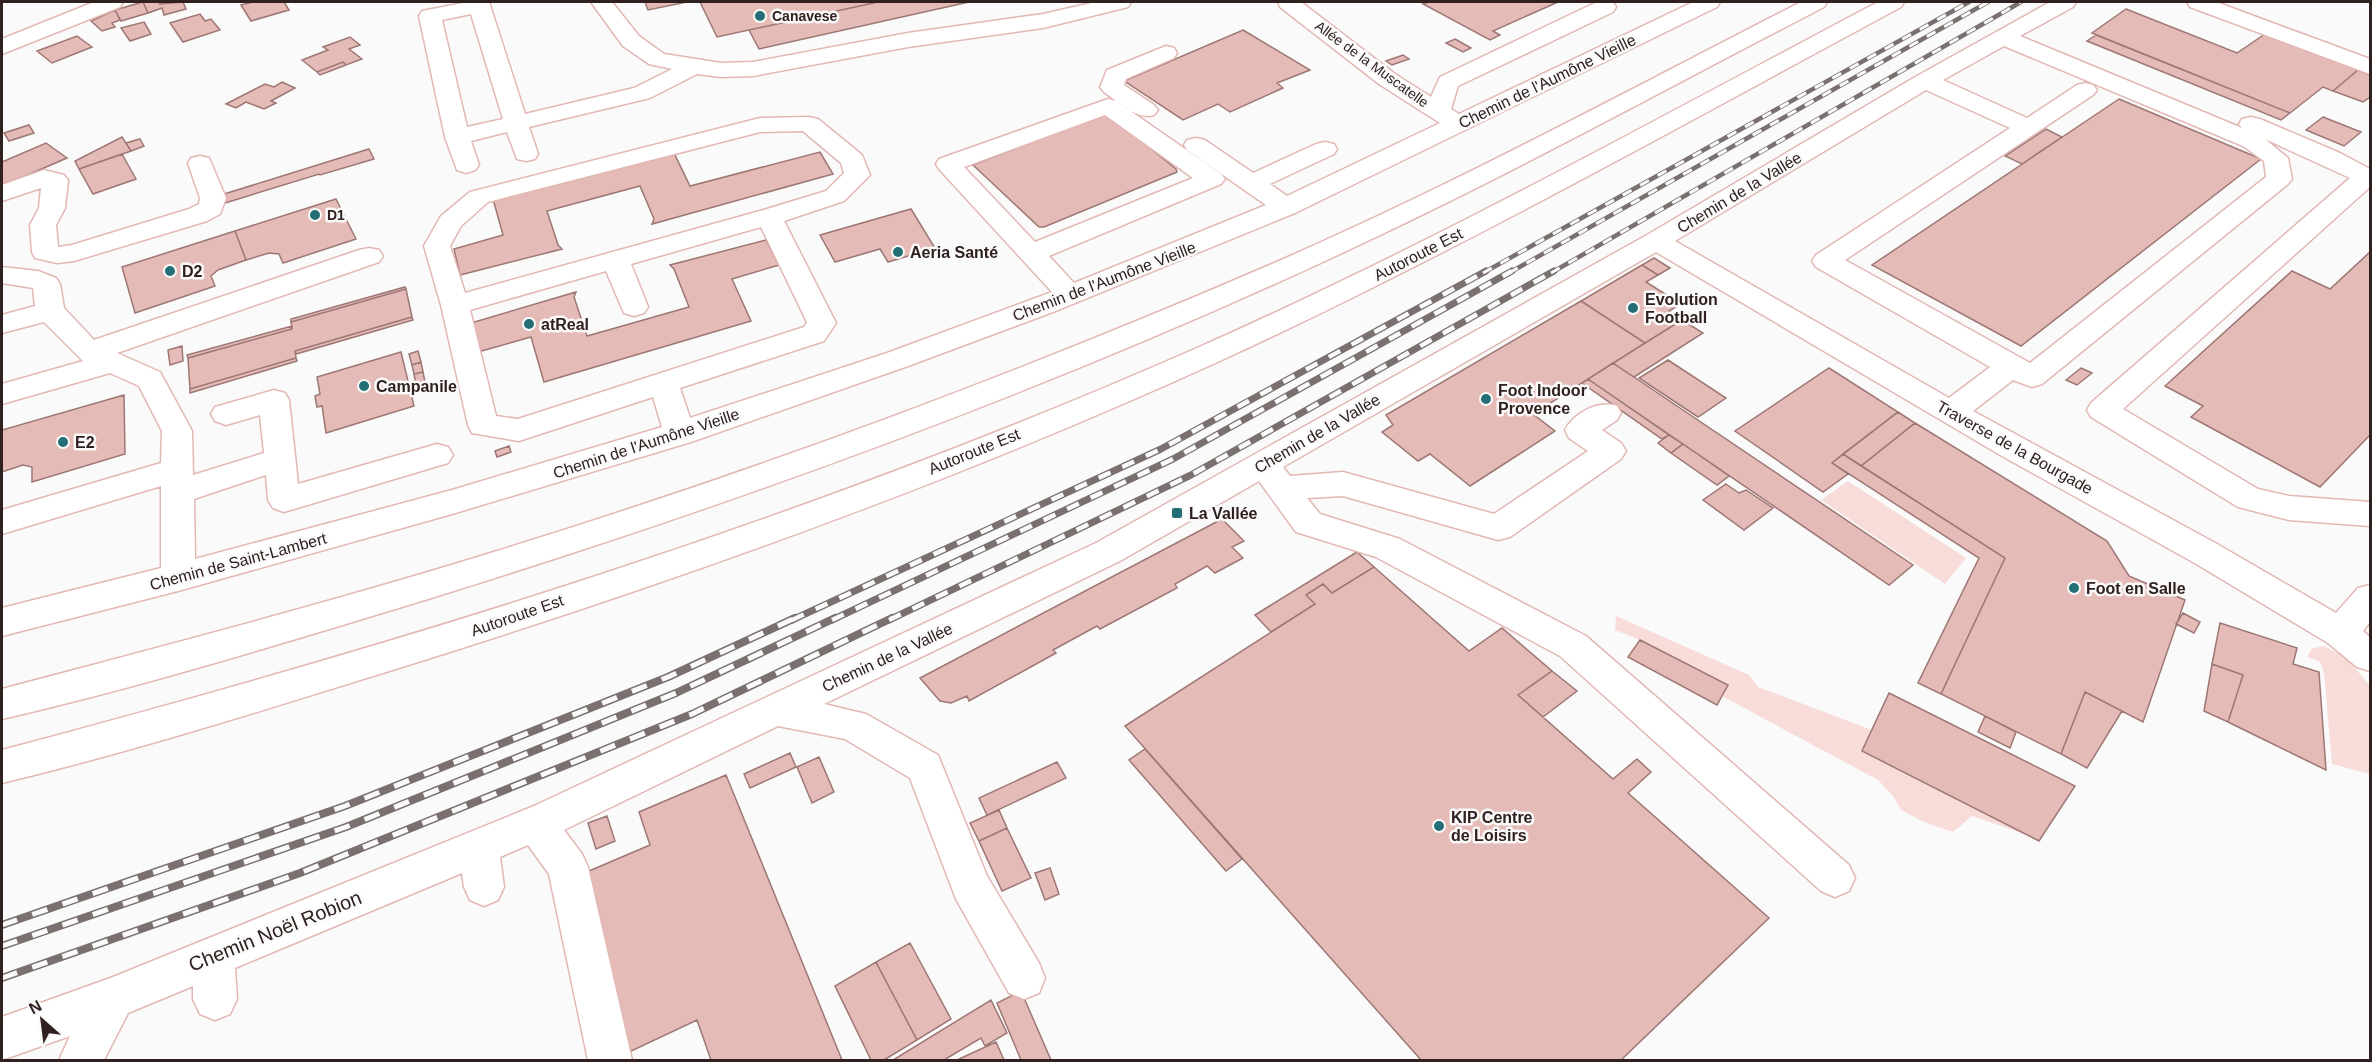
<svg xmlns="http://www.w3.org/2000/svg" width="2372" height="1062" viewBox="0 0 2372 1062" font-family="Helvetica,sans-serif">
  <style>
    .green { fill: #f8dcd9 }
    .building { fill: #e5bbb7; stroke: #9d7773; stroke-width: 1.5 }
    .lines { fill: none; stroke-linecap: round; stroke-linejoin: round }
    .minor-casing { stroke: #e2b8b4; stroke-width: 3 }
    .major-casing { stroke: #e2b8b4; stroke-width: 3 }
    .highway-casing { stroke: #e2b8b4; stroke-width: 3 }
    .minor { fill: #fff; fill-rule: evenodd }
    .major { fill: #fff; fill-rule: evenodd }
    .highway { fill: #fff; fill-rule: evenodd }
    .rail-far2-casing { stroke: #7a706f; stroke-width: 4.5 }
    .rail-far1-casing { stroke: #7a706f; stroke-width: 7 }
    .rail-casing { stroke: #7a706f; stroke-width: 8 }
    .rail-far2 { stroke: #fafafa; stroke-width: 3; stroke-dasharray: 10; stroke-linecap: butt }
    .rail-far1 { stroke: #fafafa; stroke-width: 4.5; stroke-dasharray: 13; stroke-linecap: butt }
    .rail { stroke: #fafafa; stroke-width: 5; stroke-dasharray: 16; stroke-linecap: butt }
    .poi-dot { fill: #246e76; stroke: #fafafa; stroke-width: 2 }
    .labels { text-anchor: middle; stroke-width: 5; stroke-linejoin: round; paint-order: stroke }
    .far-poi-label { font-size: 14px; font-weight: bold; fill: #30201f; stroke: #fafafa; text-anchor: start }
    .far-street-label { font-size: 14px; fill: #30201f; stroke: #fafafa }
    .street-label { font-size: 16px; fill: #30201f; stroke: #fafafa }
    .poi-label { font-size: 16px; font-weight: bold; fill: #30201f; stroke: #fafafa; text-anchor: start }
    .near-street-label { font-size: 20px; fill: #30201f; stroke: #fafafa }
  </style>
  <rect width="100%" height="100%" fill="#fafafa"/>
  <path class="green" d="M1848,481l118,77 -21,26 -124,-84z
    M1616,616l133,59 9,12 114,43 -9,22 164,83 -55,-19 -19,16 -29,-10 -23,-12 -8,-14 -15,-16 -156,-84 5,-11 -87,-45 -25,-10z
    M2324,646l23,12 23,28v88l-38,-10 -8,-91 -4,-11 -12,-5 3,-8z"/>
  <path class="building" d="M143,2l5,11 -27,8 -6,-11z
    M143,2h16l1,2 23,-2 3,7 -22,6 -2,-7 -14,5z
    M253,2h31l5,8 -38,11 -10,-16z
    M645,2h42l-39,8z
    M700,2h178l-161,35z
    M878,2h91l-210,47 -10,-19z
    M1429,2h129l-65,29 7,4 -10,5 -67,-36z
    M2126,9l111,44 28,-19 94,35 -26,22 -10,-4 -33,26 -198,-80z
    M115,10l5,10 -8,3 3,4 -13,4 -11,-10z
    M200,14l5,7 6,-2 9,11 -37,12 -13,-19z
    M144,22l7,12 -21,7 -9,-13z
    M1243,30l67,40 -33,13 6,5 -53,24 -12,-8 -35,16 -59,-39z
    M2096,35l194,78 -9,7 -194,-79z
    M77,36l15,11 -40,16 -15,-12z
    M350,37l10,8 -11,4 13,10 -16,6 -3,-3 -26,10 -15,-12 26,-10 -5,-3z
    M1455,39l16,9 -8,4 -17,-9z
    M1403,55l6,4 -17,6 -6,-4z
    M343,62l3,3 -26,10 -3,-3z
    M2358,70l12,5v22l-7,5 -30,-11z
    M282,82l13,6 -24,13 5,2 -12,6 -18,-7 -10,6 -10,-4 39,-20 9,3z
    M2119,99l142,60 -240,187 -149,-81z
    M1107,113l69,56 1,3 -133,55h-5l-66,-62z
    M2323,117l38,15 -17,14 -38,-16z
    M29,125l5,8 -25,8 -5,-8z
    M2046,129l16,8 -40,27 -17,-8z
    M122,137l9,14 -52,18 -4,-8z
    M140,139l4,7 -13,5 -5,-8z
    M46,143l21,15 -65,28v-24z
    M369,149l5,10 -54,16 -1,-1 -94,29 -4,-8z
    M820,152l13,22 -181,50 2,-5 -14,-33 -93,25 11,34 4,4 -102,26 -6,-26 49,-14 -10,-36 181,-46 16,33z
    M122,154l14,25 -43,15 -14,-25z
    M336,199l20,40 -73,24 -4,-9 -10,-1 -23,7 -11,-29z
    M911,209l24,39 -47,14 -8,-13 -45,13 -15,-27z
    M235,231l11,29 -28,10 -7,6 4,10 -80,27 -13,-46z
    M766,240l13,25 -47,14 19,42 -207,61 -13,-45 -53,15 -7,-29 105,-31 -2,5 13,39 102,-29 -15,-38 -4,-4z
    M2370,252v183l-50,52 -129,-70 12,-11 -38,-20 127,-115 38,18z
    M1654,258l16,10 -12,7 -16,-10z
    M1642,265l16,10 -12,7 35,22 -12,7 13,9 -37,23 -64,-42z
    M405,287l1,2 -115,33v-3z
    M406,289l6,28 -117,34 1,7 -106,31 -2,-31 104,-29 -1,-7z
    M1581,301l64,42 -112,71 22,17 -85,55 -40,-32 -12,7 -36,-29 11,-7 -7,-10z
    M412,317l1,3 -117,34 -1,-3z
    M1682,320l21,13 -69,44 -21,-14z
    M292,326v3l-104,29 -1,-3z
    M182,346l1,15 -13,4 -2,-15z
    M418,351l3,11 -9,3 -3,-11z
    M401,352l13,54 -88,27 -4,-27 -5,1 -2,-11 5,-2 -3,-17z
    M296,358l1,3 -107,32v-4z
    M1668,360l58,38 -28,19 -59,-39z
    M421,362l2,10 -9,2 -2,-9z
    M1613,363l21,14 279,188 -24,20 -301,-206z
    M1829,368l69,44 -66,51 16,11 -25,18 -88,-61z
    M2081,368l11,5 -15,12 -11,-5z
    M423,372l2,10 -9,3 -2,-11z
    M1588,379l81,56 -7,4 -80,-56z
    M124,395l1,59 -93,28v-15l-9,-2 -21,7v-42z
    M1898,412l17,11 -54,43 -18,-12z
    M1915,423l192,118 22,35 56,24 -42,122 -58,-30 -24,62 -120,-60 64,-136 -144,-92z
    M1669,435l14,9 -12,9 -13,-10z
    M1683,444l46,32 -12,9 -46,-32z
    M509,446l2,6 -14,5 -2,-6z
    M1843,454l162,104 -64,136 -23,-11 61,-125 -147,-95z
    M1726,484l13,9 7,-3 27,18 -29,22 -41,-30z
    M1222,519l22,22 -12,6 11,11 -28,15 -8,-7 -32,18 2,4 -77,41 -3,-3 -44,24 3,3 -87,48 -2,-5 -16,7 -11,-2 -20,-23z
    M1357,552l17,15 -42,26 -9,-9 -17,11 9,9 -44,28 -16,-17z
    M1374,567l95,84 33,-23 50,43 -34,24 95,84 24,-20 14,13 -23,21 141,125 -148,142h-200l-296,-334 190,-122 -9,-9 17,-11 9,9z
    M2183,613l17,9 -6,11 -18,-9z
    M2220,623l77,25 -4,16 26,8 7,98 -98,-48 15,-47 -31,-11z
    M1640,640l88,45 -11,20 -89,-48z
    M2212,664l31,11 -15,47 -24,-11z
    M1552,671l25,20 -34,26 -25,-22z
    M2085,692l37,19 -35,57 -26,-14z
    M1889,693l186,93 -36,55 -177,-90z
    M1985,716l31,16 -6,16 -32,-16z
    M1145,749l97,110 -16,12 -97,-111z
    M790,753l6,14 -46,21 -6,-14z
    M819,757l15,35 -22,11 -15,-36z
    M1057,762l9,16 -79,37 -8,-17z
    M726,775l116,285h-131l-14,-40 -70,33 -45,-179 68,-29 -11,-33z
    M999,810l8,18 -28,13 -9,-18z
    M607,816l8,25 -19,8 -8,-26z
    M1007,828l24,50 -29,13 -23,-50z
    M1050,868l9,26 -14,6 -10,-27z
    M910,943l41,76 -34,21 -41,-78z
    M876,962l41,78 -33,20h-13l-36,-74z
    M1021,991l30,69h-30l-24,-57z
    M991,1000l16,33 -22,13 -4,-8 -37,22h-51z
    M996,1042l8,18h-47z"/>
  <g class="lines">
    <defs>
      <path id="minor" d="M468,2h21l36,112 109,-26 38,-19 -23,-5 -26,-18 -32,-44h21l27,34 25,18 57,9 32,-1 155,-29 135,-19 53,-12h35l-3,5 -85,21 -135,19 -155,29 -32,1 -24,-3 -47,24 -121,29 9,27 -3,5 -9,2 -9,-2 -10,-27 -36,9 8,24 -4,5 -9,3 -9,-3 -12,-33 -26,-121 3,-5zM471,14l32,105 -36,8 -25,-107z
        M1278,2h23l94,72 36,23 9,-20 157,-75h16l3,5 -3,5 -155,74 -7,23 8,5 234,-112h27l-3,5 -31,15 -391,191 -242,99 -145,54 -217,76 -239,72 -274,77 -176,45v-28l159,-40v-82l-159,48v-24l159,-47 1,-32 -23,-45 -29,-13 -108,31v-20l81,-23 -39,-39 -42,11v-18l33,-9 -2,-18 -31,-5v-16l36,4 18,7 4,6 4,24 30,32 265,-90 10,-2 10,2 4,6 -4,6 -262,91 43,19 32,59 1,44 71,-22 -4,-38 -34,10 -11,-4 -4,-7 4,-7 59,-17 11,3 4,7 9,84 139,-40 11,3 5,8 -5,8 -164,49 -11,-4 -5,-8 -2,-25 -72,24 1,60 257,-69 210,-63 -9,-30 -134,44 -47,-8 -4,-8 -27,-120 -17,-59 17,-30 29,-24 290,-74 49,-1 9,2 44,36 8,20 -26,26 -60,20 52,102 -12,18 -144,47 10,30 197,-65 165,-61 -113,-123 -3,-5 3,-5 169,-60 8,2 105,73 4,5 -4,5 -172,72 25,27 192,-78 -79,-55 -3,-5 3,-5 9,-2 9,2 48,33 63,-29 9,-2 9,2 3,5 -3,5 -64,30 17,12 153,-73 -61,-39 -99,-77zM1105,115l88,63 -158,64 -71,-75zM803,131l38,32 3,10 -18,18 -66,20 -295,82 -15,-47 11,-20 27,-24 272,-70zM761,227l46,95 -3,5 -286,92 -22,-3 -26,-106 136,-39 18,42 10,3 10,-3 4,-6 -17,-43z
        M2050,2h26l-3,5 -53,29 222,92 -3,-4 3,-5 9,-2 9,2 80,34 30,16v18l-247,222 135,80 31,7 81,6v24l-81,-6 -51,-13 -147,-90 -4,-7 4,-7 259,-225 -85,-39 23,19 4,21 -4,5 -246,200 -10,3 -19,-7 -40,31 244,133 119,69 22,-25 12,-3v37l-7,9 7,6v34l-13,-4 -29,-24 -135,-81 -191,-106 -346,-204 -373,215 7,9 53,-4 151,42 94,-63 -19,-13 -4,-8c9,-17 33,-30 52,-24l4,7 -4,7 -15,10 19,13 5,8 -5,8 -111,78 -12,3 -155,-44 -36,2 13,16 80,25 186,97 263,229 6,13 -6,13 -14,6 -14,-6 -261,-235 -184,-99 -80,-25 -37,-51 -139,80 -296,143 42,10 72,41 49,121 52,87 6,15 -6,15 -15,6 -15,-6 -53,-94 -46,-121 -65,-39 -67,-13 -214,104 18,24 6,13 44,193h-44l-39,-186 -21,-29 -28,12 4,30 -6,13 -14,6 -14,-6 -6,-13 -2,-14 -227,95 2,31 -7,15 -15,6 -15,-6 -7,-15v-13l-65,27 -24,47h-45l11,-24 -68,24v-43l111,-40 421,-171 562,-263 551,-308 270,-159zM2004,46l239,100 21,15 2,16 -236,186 -185,-103 248,-165 4,-5 -4,-5 -8,-2 -8,2 -50,33 -84,-38zM1926,90l84,38 -194,127 -4,6 4,6 174,100 -41,31 -274,-157z
        M2187,2h29l154,57v15l-180,-67z
        M1166,46l8,2 3,5 -3,5 -48,21 -2,6 30,20 4,5 -4,5c-19,5 -35,-13 -50,-23l-4,-5 7,-17z
        M200,156l9,2 17,40 -6,16 -13,7 -133,40 -17,2 -22,-5 -3,-6 -2,-27 9,-17 2,-20 -39,13v-16l42,-15 20,5 4,5 -3,28 -9,17 2,22 14,-2 117,-36 10,-5 1,-6 -12,-35 3,-5z"/>
      <path id="major" d="M94,2h29l-3,5 -118,47v-15z"/>
      <path id="highway" d="M1801,2h26l-3,5c-149,77 -296,158 -448,230 -305,145 -625,262 -948,362 -141,43 -283,87 -426,120v-30c165,-44 331,-87 495,-138 269,-83 533,-182 791,-294 175,-77 343,-168 513,-255z
        M1878,2h26l-3,5c-225,121 -447,246 -679,353 -267,122 -544,221 -823,308 -132,41 -264,83 -397,115v-33c407,-108 809,-232 1195,-402 233,-103 456,-227 681,-346z"/>
    </defs>
    <use href="#minor" class="minor-casing"/>
    <use href="#major" class="major-casing"/>
    <use href="#highway" class="highway-casing"/>
    <use href="#minor" class="minor"/>
    <use href="#major" class="major"/>
    <use href="#highway" class="highway"/>
    <defs>
      <path id="rail-far2" d="M1483,273l486,-271
        M1509,273l479,-271
        M1551,273l470,-271"/>
      <path id="rail-far1" d="M792,620l369,-171 325,-178
        M832,620l341,-161 339,-188
        M889,620l302,-145 363,-204"/>
      <path id="rail" d="M2,925l343,-119 323,-129 127,-59
        M2,946l344,-119 330,-134 159,-75
        M2,978l298,-105 392,-159 200,-96"/>
    </defs>
    <use href="#rail-far2" class="rail-far2-casing"/>
    <use href="#rail-far1" class="rail-far1-casing"/>
    <use href="#rail" class="rail-casing"/>
    <use href="#rail-far2" class="rail-far2"/>
    <use href="#rail-far1" class="rail-far1"/>
    <use href="#rail" class="rail"/>
  </g>
  <g class="poi-dot">
    <circle cx="760" cy="16" r="6"/>
    <circle cx="315" cy="215" r="6"/>
    <circle cx="898" cy="252" r="6"/>
    <circle cx="170" cy="271" r="6"/>
    <circle cx="1633" cy="308" r="6"/>
    <circle cx="529" cy="324" r="6"/>
    <circle cx="364" cy="386" r="6"/>
    <circle cx="1486" cy="399" r="6"/>
    <circle cx="63" cy="442" r="6"/>
    <rect x="1171" y="507" width="12" height="12" rx="3"/>
    <circle cx="2074" cy="588" r="6"/>
    <circle cx="1439" cy="826" r="6"/>
  </g>
  <g class="labels">
    <g class="far-poi-label">
      <text x="772" y="21">Canavese</text>
      <text x="327" y="220">D1</text>
    </g>
    <g class="far-street-label">
      <text transform="translate(1372 64) rotate(36)" y="5">Allée de la Muscatelle</text>
    </g>
    <g class="street-label">
      <text transform="translate(1547 81) rotate(-26)" y="6">Chemin de l'Aumône Vieille</text>
      <text transform="translate(1739 192) rotate(-31)" y="6">Chemin de la Vallée</text>
      <text transform="translate(1418 254) rotate(-27)" y="6">Autoroute Est</text>
      <text transform="translate(1104 281) rotate(-21)" y="6">Chemin de l'Aumône Vieille</text>
      <text transform="translate(1317 433) rotate(-30)" y="6">Chemin de la Vallée</text>
      <text transform="translate(646 443) rotate(-18)" y="6">Chemin de l'Aumône Vieille</text>
      <text transform="translate(2015 447) rotate(29)" y="6">Traverse de la Bourgade</text>
      <text transform="translate(974 451) rotate(-22)" y="6">Autoroute Est</text>
      <text transform="translate(238 561) rotate(-15)" y="6">Chemin de Saint-Lambert</text>
      <text transform="translate(517 615) rotate(-19)" y="6">Autoroute Est</text>
      <text transform="translate(887 657) rotate(-25)" y="6">Chemin de la Vallée</text>
    </g>
    <g class="poi-label">
      <text x="910" y="258">Aeria Santé</text>
      <text x="182" y="277">D2</text>
      <text x="1645" y="305">Evolution<tspan x="1645" dy="18">Football</tspan></text>
      <text x="541" y="330">atReal</text>
      <text x="376" y="392">Campanile</text>
      <text x="1498" y="396">Foot Indoor<tspan x="1498" dy="18">Provence</tspan></text>
      <text x="75" y="448">E2</text>
      <text x="1189" y="519">La Vallée</text>
      <text x="2086" y="594">Foot en Salle</text>
      <text x="1451" y="823">KIP Centre<tspan x="1451" dy="18">de Loisirs</tspan></text>
    </g>
    <g class="near-street-label">
      <text transform="translate(275 931) rotate(-22)" y="7">Chemin Noël Robion</text>
    </g>
  </g>
  <rect width="2372" height="1062" fill="none" stroke="#30201f" stroke-width="6"/>
  <g transform="translate(42 1020) rotate(332)" stroke="#fafafa" stroke-width="4.5" paint-order="stroke">
  <path d="M0-4.5L10 22L0 15L-10 22Z" fill="#30201f"/>
  <text y="-9" font-size="16" font-weight="bold" text-anchor="middle" fill="#30201f">N</text>
  </g>
</svg>
